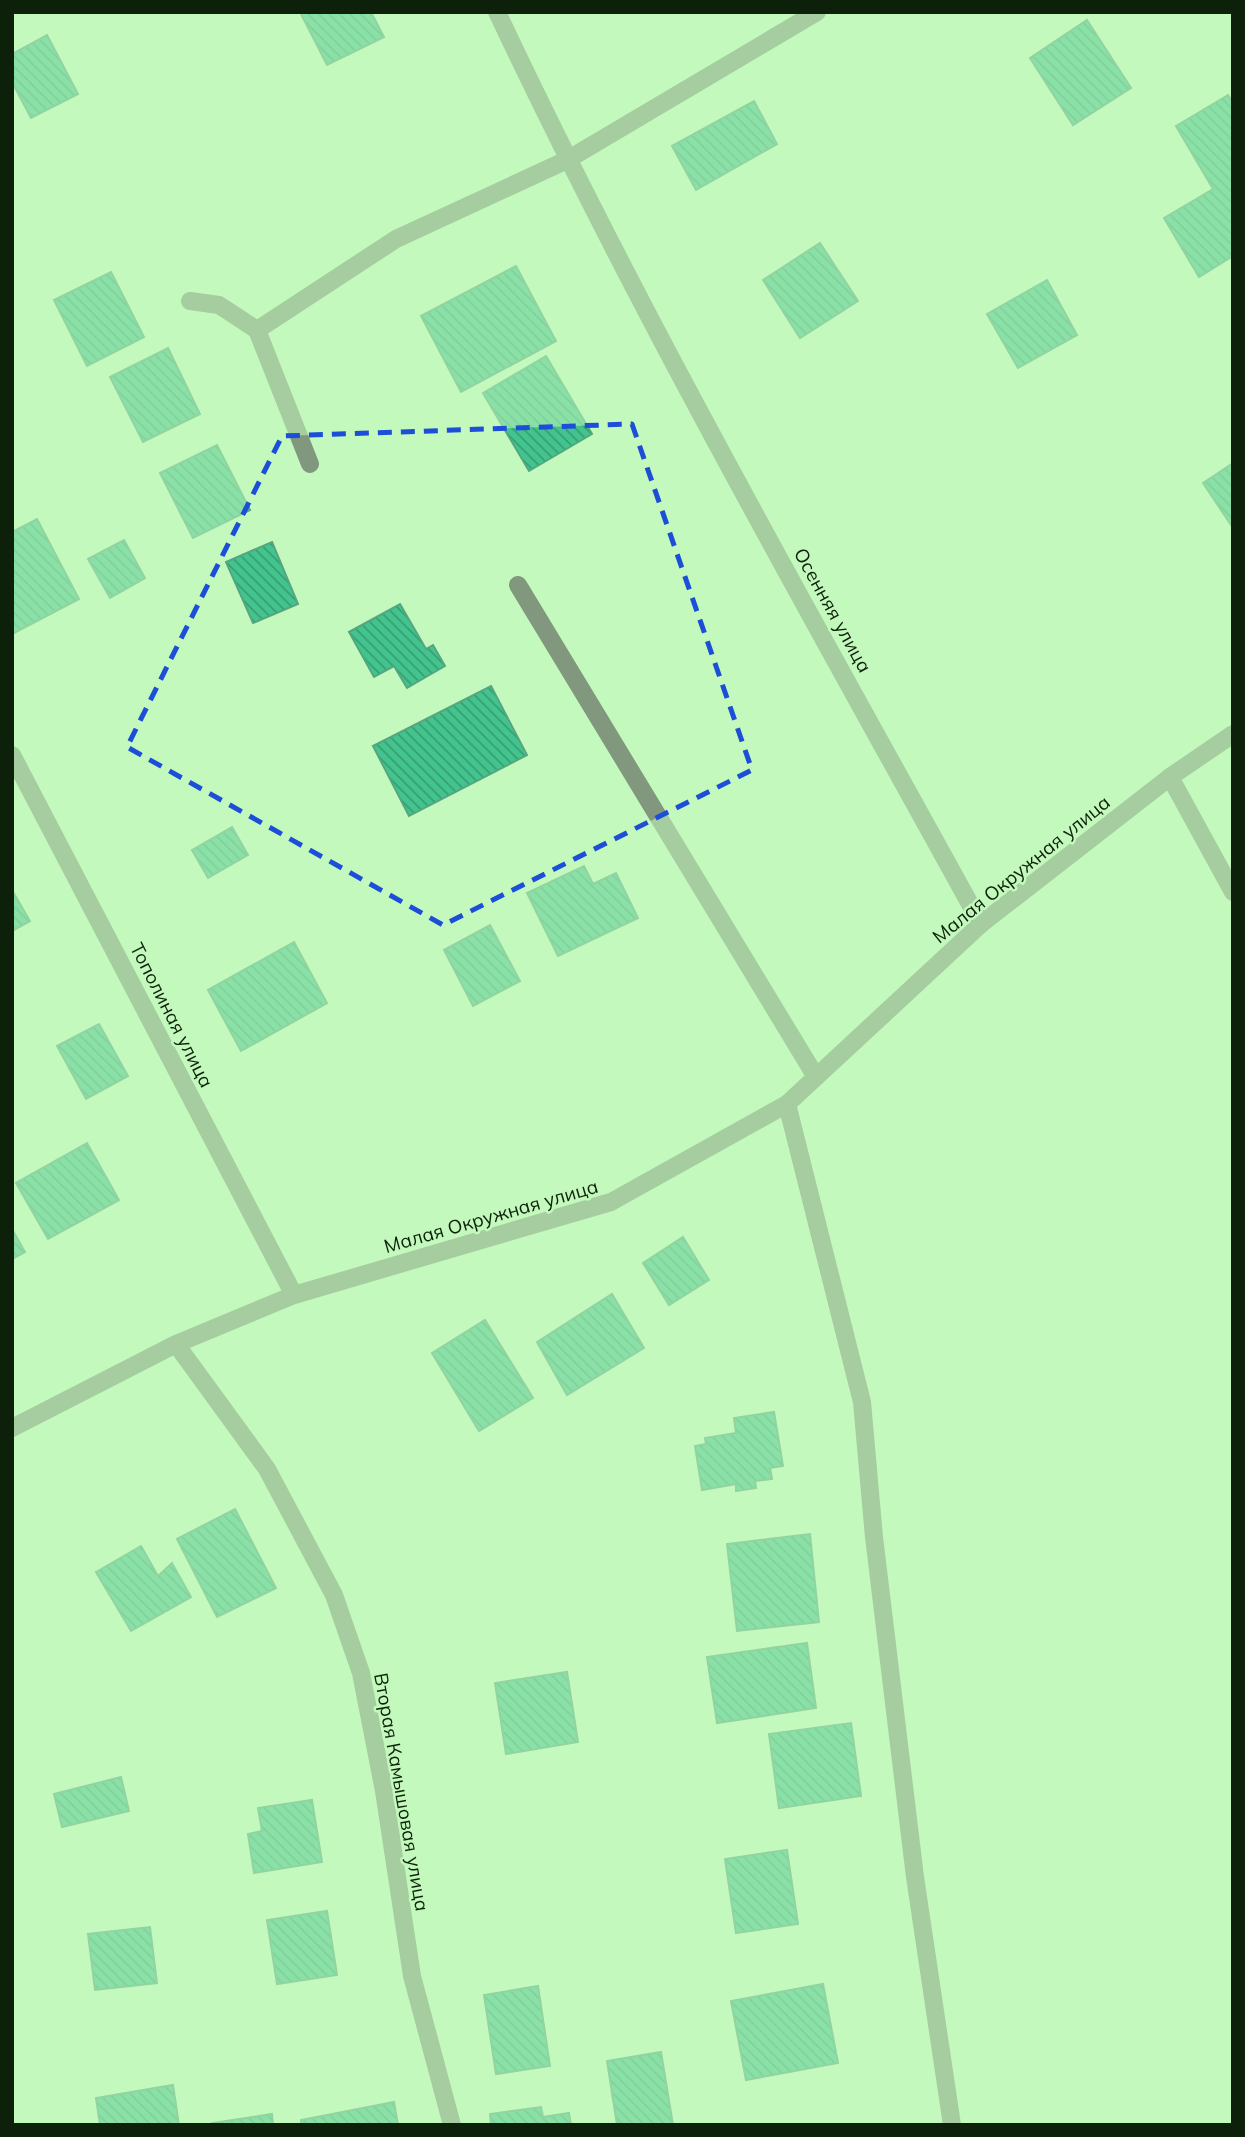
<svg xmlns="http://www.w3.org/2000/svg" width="1245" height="2137" viewBox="0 0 1245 2137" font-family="Mulish,sans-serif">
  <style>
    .building { fill: url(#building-back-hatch); stroke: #55a680; stroke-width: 2 }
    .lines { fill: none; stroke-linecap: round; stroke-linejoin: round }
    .service { stroke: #81977e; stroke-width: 18 }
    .minor { stroke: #81977e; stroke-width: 18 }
    .marked { fill: none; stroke: #1d4ed8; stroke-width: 5; stroke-dasharray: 14 9; stroke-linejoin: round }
    .labels { text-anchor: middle; stroke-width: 5; stroke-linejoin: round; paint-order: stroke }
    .street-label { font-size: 19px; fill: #0d210a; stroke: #c3f9bc }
  </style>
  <defs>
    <pattern id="building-back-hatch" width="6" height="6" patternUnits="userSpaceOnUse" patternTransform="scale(1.75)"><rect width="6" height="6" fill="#43c48e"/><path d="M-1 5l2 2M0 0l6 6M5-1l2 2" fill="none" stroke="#369f72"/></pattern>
  </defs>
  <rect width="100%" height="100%" fill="#c3f9bc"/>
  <path class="building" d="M300,12h71l13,25 -57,28z
    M1087,20l44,68 -58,37 -43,-67z
    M47,35l31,59 -47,24 -19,-36v-28z
    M1228,95l5,8v153l-34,21 -35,-59 49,-29 -37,-63z
    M754,101l23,43 -81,46 -24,-44z
    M820,243l38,58 -58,37 -37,-58z
    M516,266l40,75 -95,51 -40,-76z
    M111,272l33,65 -57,29 -33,-66z
    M1047,280l30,55 -59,33 -31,-54z
    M168,348l32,66 -57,28 -33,-65z
    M546,356l46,78 -63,37 -46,-78z
    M217,445l33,65 -57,28 -33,-65z
    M1233,463v65l-30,-45z
    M37,519l42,80 -67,35v-102z
    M124,540l21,38 -35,20 -22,-39z
    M272,542l26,62 -45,19 -27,-61z
    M400,604l26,45 7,-4 12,21 -38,22 -13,-22 -20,11 -25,-45z
    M491,686l36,69 -118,61 -36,-70z
    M232,827l16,28 -40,23 -16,-28z
    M584,866l9,18 23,-11 22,45 -80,38 -31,-63z
    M12,890l18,31 -18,10z
    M490,925l30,56 -47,25 -29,-56z
    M294,942l33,61 -86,48 -33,-61z
    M99,1024l29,52 -42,23 -29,-53z
    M87,1143l32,57 -71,39 -32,-56z
    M12,1229l13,23 -13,7z
    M683,1237l26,43 -40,25 -26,-42z
    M612,1294l32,54 -77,47 -30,-53z
    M485,1320l48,78 -54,33 -47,-78z
    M774,1412l9,54 -13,2 2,11 -17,2 1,7 -20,3v-7l-34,6 -7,-44 11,-2 -1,-6 31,-5 -2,-15z
    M235,1509l41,79 -59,29 -40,-78z
    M810,1534l9,88 -82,9 -10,-87z
    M141,1546l17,30 14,-13 19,34 -60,34 -35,-59z
    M807,1643l9,65 -99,15 -10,-66z
    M567,1672l11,70 -72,12 -11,-71z
    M851,1723l10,73 -82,12 -10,-74z
    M121,1777l8,34 -67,16 -8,-33z
    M312,1800l10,62 -68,11 -6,-39 14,-3 -4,-23z
    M787,1850l11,74 -62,9 -11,-74z
    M327,1911l10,64 -60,9 -10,-64z
    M150,1927l7,56 -62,7 -7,-56z
    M823,1984l15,79 -92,17 -15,-79z
    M538,1986l12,80 -54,8 -12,-79z
    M661,2052l12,73h-56l-10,-64z
    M173,2085l6,40h-79l-4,-27z
    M394,2102l4,23h-97v-5z
    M541,2107l2,10 26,-4 2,12h-80l-1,-11z
    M272,2114l1,11h-61v-2z"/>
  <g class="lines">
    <path class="service" d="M497,12c147,312 318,610 484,912
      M190,301l29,4 38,25 53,134
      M257,330l139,-91 171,-79 250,-148
      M518,585l298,492
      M1170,777l63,115
      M787,1104l75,298 12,135 41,340 37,248"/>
    <path class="minor" d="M12,755l282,540
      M176,1344l91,125 67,126 27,78 23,118 28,185 40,149
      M12,1428l164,-84 118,-49 317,-93 176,-98 194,-180 189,-147 63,-43"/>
  </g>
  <path d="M0 0H1245V2137H0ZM632,424l120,346 -309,155 -316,-178 155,-311z" fill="#c3f9bc" fill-opacity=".55" fill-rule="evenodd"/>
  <path class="marked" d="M632,424l120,346 -309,155 -316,-178 155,-311z"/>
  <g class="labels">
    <g class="street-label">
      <text transform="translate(833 610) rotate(61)" y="7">Осенняя улица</text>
      <text transform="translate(1021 869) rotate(-39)" y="7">Малая Окружная улица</text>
      <text transform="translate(172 1015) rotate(63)" y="7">Тополиная улица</text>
      <text transform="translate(491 1216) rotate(-16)" y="7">Малая Окружная улица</text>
      <text transform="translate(402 1792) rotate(80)" y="7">Вторая Камышовая улица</text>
    </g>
  </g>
  <rect width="1245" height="2137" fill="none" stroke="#0d210a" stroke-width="28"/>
</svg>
